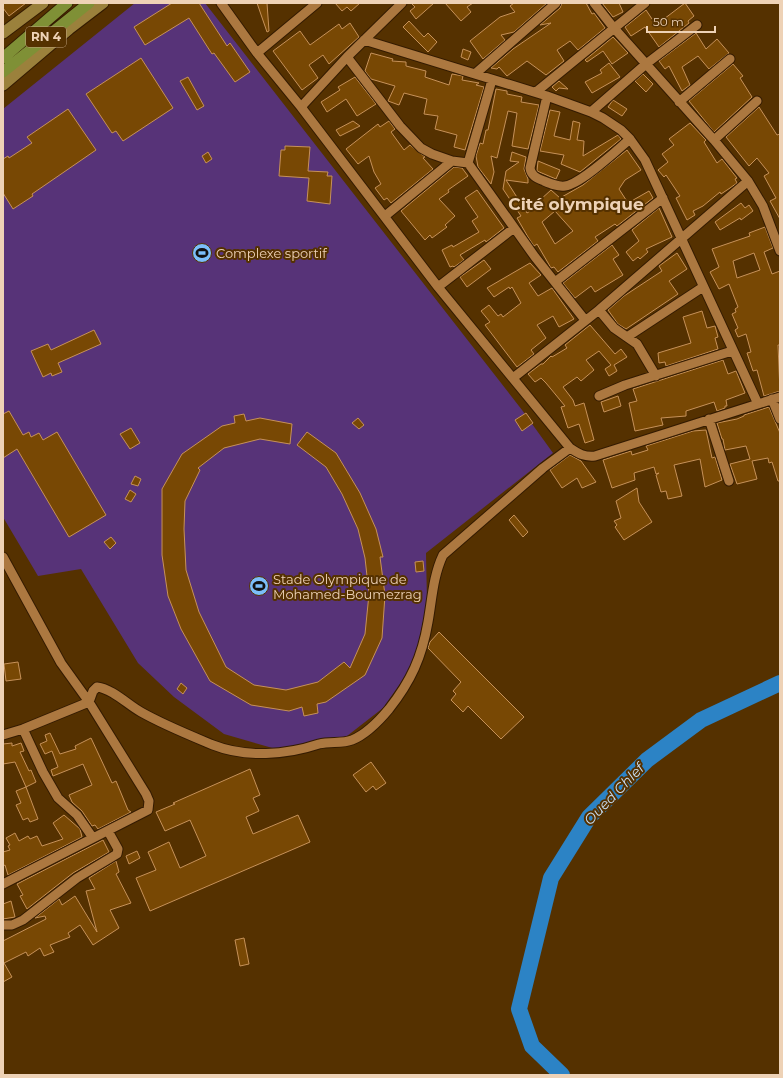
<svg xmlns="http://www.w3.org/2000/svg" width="783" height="1078" viewBox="0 0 783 1078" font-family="Montserrat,sans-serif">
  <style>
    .green { fill: #573378 }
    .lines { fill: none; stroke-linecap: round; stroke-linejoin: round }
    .river { stroke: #2c83c5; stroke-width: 16 }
    .building { fill: #784804; stroke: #c69159; fill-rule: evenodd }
    .minor-casing { stroke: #341b00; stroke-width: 11 }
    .secondary-casing { stroke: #341b00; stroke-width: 13 }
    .trunk-casing { stroke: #341b00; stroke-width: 13 }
    .minor { stroke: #ac7840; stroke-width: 9 }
    .secondary { stroke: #9b813c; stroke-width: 11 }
    .trunk { stroke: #7f9036; stroke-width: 11 }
    .labels { text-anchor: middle; stroke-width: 4; stroke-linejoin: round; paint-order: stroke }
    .shield { fill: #553100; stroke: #c0a27f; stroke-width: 1 }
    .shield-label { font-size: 12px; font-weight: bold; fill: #eed2b6 }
    .poi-label { font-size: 13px; fill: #eed2b6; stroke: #553100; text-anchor: start }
    .water-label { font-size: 14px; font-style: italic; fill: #c7def3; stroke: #553100 }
    .district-label { font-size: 17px; font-weight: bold; fill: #eed2b6; stroke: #553100 }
  </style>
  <rect width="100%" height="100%" fill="#553100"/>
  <path class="green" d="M135,3h70l317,407 31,43 -127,100 1,50 -13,61 -31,44 -36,28 -64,15 -59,-17 -50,-37 -36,-34 -57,-94 -43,7 -35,-59v-408z"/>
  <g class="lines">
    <path class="river" d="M562,1075l-30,-29 -13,-37 32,-131 38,-61 58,-57 54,-40 79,-37"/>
  </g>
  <path class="building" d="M3,3h23l-17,13 -6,-8z
    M172,3h27l28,43 3,-3 20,29 -15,10 -21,-29 -2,1 -23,-36 -44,27 -11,-18z
    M257,3h10l2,28 -2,1z
    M335,3h25l-9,8 -4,-4 -5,4z
    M411,3h23l-18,16 -6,-8 5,-4z
    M445,3h28l-6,4 4,5 -10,9z
    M514,3h33l-33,29 -13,3 4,5 -22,19 -13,-18 30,-24 15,-5 -5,-6z
    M562,3h24l6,11 2,-1 11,15 -27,22 -8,-9 -13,9 7,11 -18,14 -19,-14 -20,15 -8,-9 -2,2 -6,-1 22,-19 38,-26 -11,2 20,-17z
    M602,3h17l4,9 -10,5z
    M685,3l9,13 -6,5 1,2 -30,24 -14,-20 -14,9 -6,-9 21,-17 10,15z
    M409,21l15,16 4,-4 9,9 -9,10 -25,-25z
    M350,23l9,14 -30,27 -6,-9 -14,10 9,13 -16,12 -29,-39 27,-20 10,14 29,-21 3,5z
    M696,33l10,16 11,-10 12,14 -20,16 -11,-13 -16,11 8,18 -8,6 -13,-25 -4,3 -6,-8z
    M613,37l15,16 -16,11 -9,-13 -16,11 -2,-2z
    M463,49l8,3 -3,8 -7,-3z
    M371,53l22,6 -1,2 14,1v4l20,5 -1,6 24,8 3,-11 11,2 -1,4 17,3 -3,2 8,2 -19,63 -11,-3 3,-12 -22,-6 3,-13 -14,-2 3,-15 -23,-6 -5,12 -11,-4 7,-15 -24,-7 -6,-8z
    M141,58l32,50 -50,33 -7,-10 -4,2 -26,-39z
    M609,63l11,14 -28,16 -7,-11 17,-9 -2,-3z
    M733,64l10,12 -3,2 12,19 -38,35 -25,-31z
    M643,74l10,10 -7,8 -11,-11z
    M188,77l16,29 -7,4 -17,-29z
    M355,77l21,27 -19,12 -11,-17 -19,13 -6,-10 19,-12 -2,-3z
    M559,81l9,8 -9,-1 -3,3 -4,-4z
    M496,89l11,2v3l15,3 -1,5 18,3 -11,44 -16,-3 5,-33 -9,-2 -11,47 -6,-2 3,16 -3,12 -13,-17 -2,-11 4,-13 3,1 3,-14h2z
    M613,100l14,9 -5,7 -14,-9z
    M759,107l18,28 3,-1v85l-10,-18 6,-3 -12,-22 5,-3 -12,-15 -8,8 -23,-29z
    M68,109l28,41 -64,44 1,2 -20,13 -10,-16v-34l5,-3 1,2 23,-15 -5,-6z
    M550,110l10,2 -6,24 16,4 3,-19 7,2 -3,17 7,1 -1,15 35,-21 3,4 -41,33 -19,-8 3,-9 -24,-4z
    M353,121l7,5 -20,10 -4,-6z
    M389,121l6,8 -4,3 13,18 6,-5 15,12 -2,1 10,11 -42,34 -4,-5 -3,2 -9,-12 6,-4 -7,-12 -5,-16 -11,8 -12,-15 32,-25 2,3z
    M690,123l16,17 -2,2 13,21 5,-4 15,19 -2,1 2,4 -7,5 -9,6 -1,-2 -17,14 -10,5 2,4 -8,5 -11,-22 4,-2 -14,-21 -2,2 -6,-7 10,-8 -6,-8 12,-9 -5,-6z
    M285,146l25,1 -2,24 20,1 -1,4h5l-2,28 -23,-3 2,-23 -30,-2 2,-26h4z
    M627,150l14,20 -16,10 -6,9 9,14 21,-12 4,7 -36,28 -2,-2 -20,13 3,4 -40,31 -4,-5 -3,1 -14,-24 -3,2 -6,-9 -11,-19 4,-2 -18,-27 3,-18 13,-9 -9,-1 2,-9 14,5 -2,12 4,10v4l-22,-3 21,33 16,-10 -3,-3 11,-10 9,8 23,-13zM555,211l18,20 -18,13 -13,-22z
    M208,152l4,7 -6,4 -4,-7z
    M538,161l22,9 -4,9 -19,-8z
    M454,167l8,1 6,8 -20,14 1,2 -10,7 16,17 -10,9 2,2 -15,11 -2,-3 -5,5 -24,-29z
    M477,190l27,38 -18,14 -1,-2 -25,15 4,5 -10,7 -1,-1 -3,1 -8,-17 10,-5 1,2 26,-15 -7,-11 6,-4 -13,-19z
    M741,203l4,5 4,-3 4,6 -12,9 -1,-2 -20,12 -5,-8z
    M659,208l13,29 -26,12 2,3 -8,7 -2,-2 -5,4 -7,-9 13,-11 -7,-11z
    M765,227l8,21 -9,4 8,22 8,-3v74h-2l2,46 -16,5 -7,-26 -4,1 -6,-18 4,-1 -5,-18 -8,3 -3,-7 3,-2 -6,-14 4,-2 -1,-3 3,-2 -9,-23 -10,5 -9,-17 9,-5 -7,-18 38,-13 -1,-3zM754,253l6,17 -23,8 -4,-17z
    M612,245l7,10 -6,4 10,16 -28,17 -4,-6 -16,12 -12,-15z
    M677,253l10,16 -18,12 9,13 -52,35 -8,-5 -10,-14 16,-14 38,-25 -3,-5z
    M484,260l7,9 -24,18 -7,-10z
    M530,263l11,12 -12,8 9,13 14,-8 22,31 -15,8 -6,-11 -16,9 9,13 -15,12 3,4 -17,13 -32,-42 5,-3 -9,-11 8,-6 9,11 3,-2 2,3 18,-14 -9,-16 -2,2 -1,-2 -15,10 -7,-9z
    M702,311l5,17 8,-2 3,11 -3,1 3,11 -52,17 -1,-4 -6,1 -1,-10 33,-10 -8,-26z
    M590,325l25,29 6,-5 6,8 -13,8 3,6 -8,5 -4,-7 6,-4 -12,-14 -13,9 8,10 -13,11 -4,-4 -14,10 10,13 2,6 9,-3 10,37 -9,3 -6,-19 -11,4 -7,-21 4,-1 -19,-23 -5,-5 -6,4 -7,-8 13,-10h2l8,-8 1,1 15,-9 -2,-3z
    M94,330l7,14 -43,19 4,9 -10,4 -1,-3 -8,4 -12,-26 17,-7 3,6z
    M723,360l5,14 8,-3 9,22 -19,7 1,6h-2v2l-8,3 -3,-9 -28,9v5l-25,2 2,7 -28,6 -6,-28 8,-2 -4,-12z
    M618,396l3,10 -17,6 -3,-10z
    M769,407l11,26v48h-2l-6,-19 -3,1 -1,-5 -16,3 5,18 -20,5 -7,-20 20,-5 -4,-13 -21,4 -2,-11h-1l-5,-16 20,-4 7,-3v-1z
    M9,411l14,24 6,-3 2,5 8,-4 4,7 14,-8 49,83 -37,22 -52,-88 -14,9v-44z
    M526,413l7,10 -11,8 -7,-11z
    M244,414l2,7 14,-3 32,6 -2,20 -30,-5 -36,9 -26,20 2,2 -15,31 -1,28 2,41 13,42 27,55 28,18 32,5 32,-8 26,-20 6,6 15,-34 4,-40 -4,-36 -7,-29 -16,-35 -16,-27 -29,-22 10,-13 29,21 24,40 16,36 7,28h-3l5,38 -3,43 -17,37 -39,27 -9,2 1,9 -14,3 -2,-9 -13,4 -38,-6 -41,-24 -29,-52 -13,-33 -6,-41v-66l20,-35 40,-28 13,-3 -1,-7z
    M358,418l6,7 -5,4 -7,-6z
    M131,428l9,15 -10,6 -10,-15z
    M706,430l6,28 3,-1 7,23 -17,7 -5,-28 -26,6 8,31 -14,3 -2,-8 -5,1 -5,-17 3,-2 -3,1 -2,-7 -20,6 1,7 -23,8 -9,-28 28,-9 1,4 16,-5 -2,-4 47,-15z
    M570,455l11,6 15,21 -14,6 -5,-10 -15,10 -12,-18z
    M135,476l6,3 -3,7 -7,-2z
    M637,488l2,14 13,20 -28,18 -9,-13 2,-2 -3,-4 7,-3 -5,-17z
    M130,490l6,4 -5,8 -6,-3z
    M514,515l14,17 -5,5 -14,-17z
    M111,537l5,6 -6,6 -6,-7z
    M423,561l1,10 -8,1 -1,-10z
    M439,632l85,85 -23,22 -33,-33 -5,6 -12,-12 5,-6 -3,-3 8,-9 -33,-34 2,-6z
    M18,662l3,17 -15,2 -2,-17z
    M181,683l6,5 -4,6 -6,-5z
    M50,733l10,21 16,-5 -1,-3 16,-8 21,45 4,-2 12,29 3,2 -33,17 -3,-4 -3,1 -10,-15 -10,-9 -3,-7 23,-10 -9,-21 -30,12 -2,-6 7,-3 -6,-16 -7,3 -5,-10 7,-3 -2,-6z
    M12,743v3l9,-3 3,8 -4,1 9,19 2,-1 5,12 -10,5 -11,-25 -12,2v-20z
    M371,762l15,21 -10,7 -3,-4 -7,6 -13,-17z
    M250,769l10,26 -7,3 6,13 -13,6 7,17 45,-19 12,27 -160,69 -14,-33 20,-8 -8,-18 21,-10 11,26 26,-12 -16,-36 -25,11 -9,-19 19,-8 -2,-1z
    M26,787l12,32 -8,3 -2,-4 -5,2 -7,-15 5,-2 -5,-12z
    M64,815l16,14 2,8 -74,38 -3,-10 -2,1v-14l7,-2 -2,-4 2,-1 -4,-7 9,-5 4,8 9,-5 2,3 7,-3 5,10 21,-7 -10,-16z
    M103,840l6,12 -36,21 -46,36 -7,-13 3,-1 -6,-11z
    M137,851l3,7 -11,6 -3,-8z
    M116,861l3,11 -3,2 15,29 -21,7 9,18 -26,17 -13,-20 -12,8 2,4 -20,8 4,7 -10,4 -4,-8 -12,8 -2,-4 -22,11 8,14 -9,5v-41l43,-22 -1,-3 -10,2 24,-19 3,6 13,-9 22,36 -11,-41 9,-2 -6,-11z
    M11,901l4,16 -12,2v-15z
    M244,938l5,26 -9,2 -5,-26z"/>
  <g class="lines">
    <defs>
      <path id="minor" d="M221,3l36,50 44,54 137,180 132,161c9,6 14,9 25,8l185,-59
        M594,3l19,24 101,113 34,41 15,25 17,45
        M364,40l183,56 44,16 12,6 18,12 9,9 15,21 113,244
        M257,53l60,-50
        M347,57l53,69 21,22 11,6 20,7 16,2
        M475,74l81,-71
        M492,80l-24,83 67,94 50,63
        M536,92l109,-89
        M547,96l-17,72c1,8 7,10 14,13 7,3 14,6 21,5 16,-2 52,-36 65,-47
        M679,102l51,-43
        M301,107l46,-50 55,-54
        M591,112l55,-48 51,-39
        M714,140l43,-39
        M385,216l67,-55
        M555,282l108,-84
        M438,287l76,-59
        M599,310l15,18 23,16 19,32
        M627,337l76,-50
        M513,378l86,-68 149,-129
        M599,396l26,-11 107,-34
        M772,399l8,20
        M709,419l20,62
        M3,557l58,106 28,39 -66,27 -20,6
        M23,729l20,43 15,26 19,17 16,23
        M3,884l145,-74 1,-9 -3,-7 -57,-92 4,-11 4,-4c16,2 31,18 44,25 23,13 48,23 72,33 33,13 73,10 106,-1 11,-3 23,0 33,-4 15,-6 27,-19 37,-31 22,-28 33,-52 39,-87 4,-22 5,-46 15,-67l100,-87 27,-20
        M3,925h9l11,-5 54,-42 40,-24 1,-5 -10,-18"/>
      <path id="secondary" d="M3,33l40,-30
        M3,85l66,-56 34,-26"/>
      <path id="trunk" d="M3,58l64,-55
        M3,72l86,-69"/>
    </defs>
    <use href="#minor" class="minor-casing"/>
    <use href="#secondary" class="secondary-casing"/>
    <use href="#trunk" class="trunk-casing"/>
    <use href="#minor" class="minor"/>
    <use href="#secondary" class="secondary"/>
    <use href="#trunk" class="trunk"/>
  </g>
  <defs>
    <symbol id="stadium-disc" viewBox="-11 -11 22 22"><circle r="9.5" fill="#7bbef9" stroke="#553100"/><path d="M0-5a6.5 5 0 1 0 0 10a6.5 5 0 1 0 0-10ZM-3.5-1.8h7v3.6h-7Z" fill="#111"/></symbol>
  </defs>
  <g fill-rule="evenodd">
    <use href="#stadium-disc" x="191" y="242" width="22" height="22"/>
    <use href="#stadium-disc" x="248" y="575" width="22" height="22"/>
  </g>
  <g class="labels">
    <rect class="shield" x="26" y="27" width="40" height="20" rx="3"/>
    <g class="shield-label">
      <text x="46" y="41">RN 4</text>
    </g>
    <g class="poi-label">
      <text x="216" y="258">Complexe sportif</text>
      <text x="273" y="584">Stade Olympique de<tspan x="273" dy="15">Mohamed-Boumezrag</tspan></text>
    </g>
    <g class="water-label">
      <text transform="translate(614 794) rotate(-46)" y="5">Oued Chlef</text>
    </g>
    <g class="district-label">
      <text x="576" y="210">Cité olympique</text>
    </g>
  </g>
  <rect width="783" height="1078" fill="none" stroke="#eed2b6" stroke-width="8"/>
  <path d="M647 26v6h68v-6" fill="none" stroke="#eed2b6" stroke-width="2"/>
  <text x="653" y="26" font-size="12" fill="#eed2b6" stroke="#553100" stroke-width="3" paint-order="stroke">50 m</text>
</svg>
